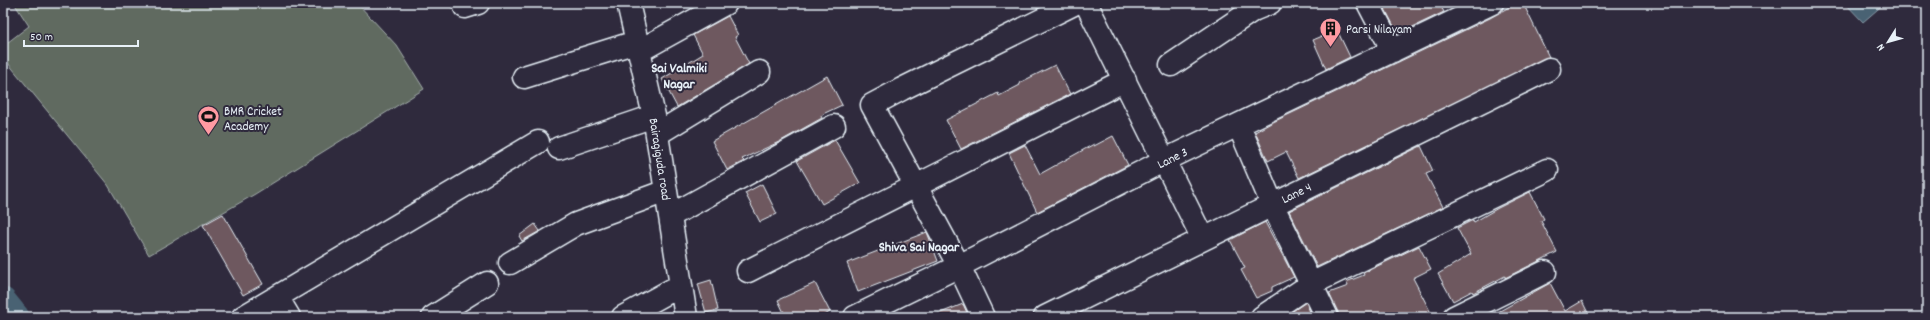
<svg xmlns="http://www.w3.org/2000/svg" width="1930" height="320" viewBox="0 0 1930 320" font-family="Dekko,sans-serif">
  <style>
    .green { fill: #606b60; stroke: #a4aeac }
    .water { fill: #496273; stroke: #899ba8 }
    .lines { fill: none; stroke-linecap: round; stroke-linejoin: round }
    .river { stroke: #496273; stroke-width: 27 }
    .building { fill: #6e585f; stroke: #e8f1f8 }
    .minor-casing { stroke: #e8f1f8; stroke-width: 25 }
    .minor { stroke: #2f2a3d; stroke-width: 22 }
    .labels { text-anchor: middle; stroke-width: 4; stroke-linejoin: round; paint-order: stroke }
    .poi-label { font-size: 13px; fill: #e8f1f8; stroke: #2f2a3d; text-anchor: start }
    .street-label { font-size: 13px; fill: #e8f1f8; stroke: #2f2a3d }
    .neighbourhood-label { font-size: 14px; font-weight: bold; fill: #e8f1f8; stroke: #2f2a3d }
  </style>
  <rect width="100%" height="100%" fill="#2f2a3d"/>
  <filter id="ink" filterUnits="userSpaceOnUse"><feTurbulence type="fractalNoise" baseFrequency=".025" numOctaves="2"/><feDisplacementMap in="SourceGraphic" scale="8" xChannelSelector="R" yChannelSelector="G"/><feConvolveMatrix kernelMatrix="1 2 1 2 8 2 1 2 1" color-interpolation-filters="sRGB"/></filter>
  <g filter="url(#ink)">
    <path class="green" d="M14,3h343l40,43 27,43 -169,105 -106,61 -41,-70 -105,-128v-11l26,-20z"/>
    <path class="water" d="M1845,3h40l-22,19z"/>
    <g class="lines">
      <path class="river" d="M3,301l13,16"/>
    </g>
    <path class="building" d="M1395,3h44l5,9 -46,22 -13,-25z
      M1516,3h7l26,54 -250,121 -13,-26 -18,9 -13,-29 16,-9 219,-105z
      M728,16l10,19 -3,2 14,27 -72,43 -15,-28 41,-25 -10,-19z
      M1337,30l13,27 -24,12 -13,-29z
      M1055,65l15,29 -109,55 -15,-29 52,-27 1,3 21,-11 -1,-2z
      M827,76l15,29 -17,8 -4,3 1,2 -43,24 -37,17 2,2 -17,9 -15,-29z
      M1113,136l15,29 -91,47 -28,-59 16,-8 15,29 54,-30v2z
      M835,140l25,43 -38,21 -25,-43z
      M1421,146l12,25 -7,3 17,33 -126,60 -28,-56z
      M762,184l15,30 -17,8 -15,-29z
      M1530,192l14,27 -3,2 16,31 -52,26v-2l-32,17 -1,-2 -19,10 -15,-27 33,-20 -14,-26 16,-8 1,2 24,-14z
      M223,214l40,70 -20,11 -40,-70z
      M1265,222l29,55 -22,10v4l-16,7 -15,-28 4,-2 -15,-28z
      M535,224l5,7 -18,10 -3,-5z
      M927,232l11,29 -80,31 -11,-29z
      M1419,246l12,23 -18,9 18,35 -7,4h-85l-10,-24 19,-7 -2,-4 18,-7 -1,-2z
      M711,280l7,30 -12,3 -8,-29z
      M815,283l15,29 -9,5h-35l-8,-17z
      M1550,283l15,28 17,-10 8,16h-101z
      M1306,302l6,15h-28z
      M963,304l6,13h-36v-1z"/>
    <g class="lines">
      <defs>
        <path id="minor" d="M628,3l26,113 32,201
          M1086,3l117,236
          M1368,3l25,48
          M465,7l13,-4
          M639,51l87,-48
          M1171,65l82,-55 17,-7
          M524,77l112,-35
          M1239,126l33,78 55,113
          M657,134l102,-62
          M559,148l95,-32
          M670,216l164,-90
          M510,263l66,-39 90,-33
          M748,271l377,-191
          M277,297l12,20
          M243,317l295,-175
          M433,317l54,-34
          M623,317l58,-32
          M855,317l104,-51 206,-106 327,-157
          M983,317l-24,-51 -87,-161 30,-16 174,-86
          M1045,317l504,-248
          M1262,317l49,-33 236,-114
          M1454,317l91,-45"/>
      </defs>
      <use href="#minor" class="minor-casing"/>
      <use href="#minor" class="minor"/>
    </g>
  </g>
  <defs>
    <symbol id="building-pin" viewBox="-11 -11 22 30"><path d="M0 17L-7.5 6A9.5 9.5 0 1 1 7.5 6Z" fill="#ff9aa2" stroke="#2f2a3d"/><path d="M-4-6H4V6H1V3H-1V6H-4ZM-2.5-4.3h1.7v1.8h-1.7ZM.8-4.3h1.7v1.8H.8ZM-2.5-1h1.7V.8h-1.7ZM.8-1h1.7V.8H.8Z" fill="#111"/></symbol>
    <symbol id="stadium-pin" viewBox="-11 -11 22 30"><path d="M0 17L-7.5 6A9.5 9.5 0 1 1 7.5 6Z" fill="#ff9aa2" stroke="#2f2a3d"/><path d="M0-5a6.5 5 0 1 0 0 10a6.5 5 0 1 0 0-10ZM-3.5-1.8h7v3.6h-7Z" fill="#111"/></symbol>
  </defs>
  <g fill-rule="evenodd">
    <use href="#building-pin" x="1318" y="16" width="25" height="34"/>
    <use href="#stadium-pin" x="196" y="104" width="25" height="34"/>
  </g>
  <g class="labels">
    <g class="poi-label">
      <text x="1346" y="33">Parsi Nilayam</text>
      <text x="224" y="115">BMR Cricket<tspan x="224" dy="15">Academy</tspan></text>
    </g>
    <g class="street-label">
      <text transform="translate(1172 157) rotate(-26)" y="5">Lane 3</text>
      <text transform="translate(661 159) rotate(81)" y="5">Bairagiguda road</text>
      <text transform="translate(1296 192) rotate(-26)" y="5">Lane 4</text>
    </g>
    <g class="neighbourhood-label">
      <text x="679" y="72">Sai Valmiki<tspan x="679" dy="16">Nagar</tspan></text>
      <text x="919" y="251">Shiva Sai Nagar</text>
    </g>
  </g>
  <rect width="1930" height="320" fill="none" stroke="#2f2a3d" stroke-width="16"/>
  <rect x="8" y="8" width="1914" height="304" fill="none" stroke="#e8f1f8" stroke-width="1.5" filter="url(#ink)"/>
  <g transform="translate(1888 42) rotate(233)" stroke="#2f2a3d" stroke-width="3" paint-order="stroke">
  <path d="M0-3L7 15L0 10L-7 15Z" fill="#e8f1f8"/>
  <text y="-6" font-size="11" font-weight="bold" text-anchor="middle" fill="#e8f1f8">N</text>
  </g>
  <path d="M24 40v6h114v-6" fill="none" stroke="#e8f1f8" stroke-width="2"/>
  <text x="30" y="40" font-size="12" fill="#e8f1f8" stroke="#2f2a3d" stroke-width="3" paint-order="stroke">50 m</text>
</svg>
